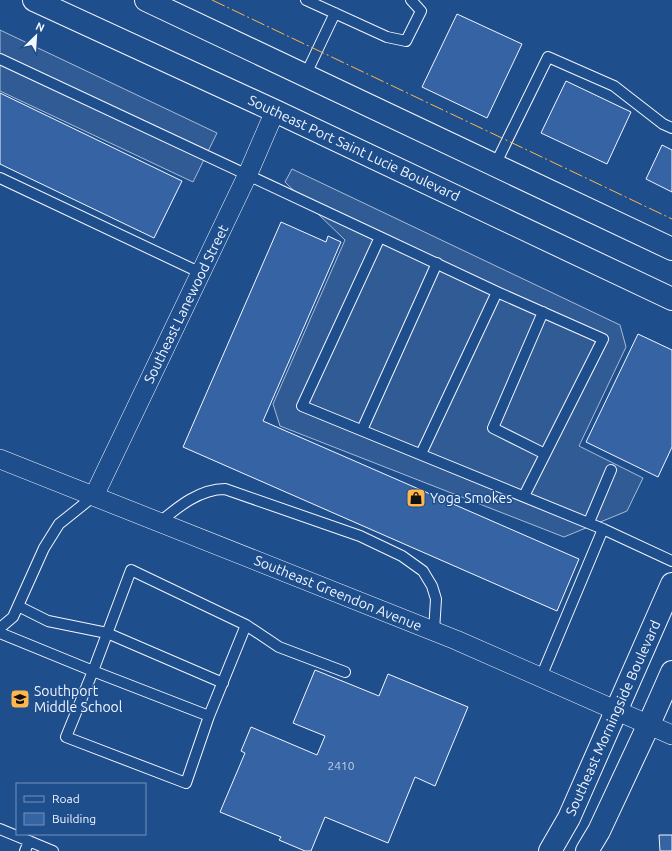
<svg xmlns="http://www.w3.org/2000/svg" width="672" height="851" viewBox="0 0 672 851" font-family="Ubuntu,sans-serif">
  <style>
    .parking { fill: #305b95; stroke: #a8bbd7 }
    .building { fill: #3563a3; stroke: #f2f6ff }
    .lines { fill: none; stroke-linecap: round; stroke-linejoin: round }
    .lane-casing { stroke: #f2f6ff; stroke-width: 12 }
    .street-casing { stroke: #f2f6ff; stroke-width: 20 }
    .secondary-casing { stroke: #f2f6ff; stroke-width: 24 }
    .primary-casing { stroke: #f2f6ff; stroke-width: 24 }
    .lane { stroke: #1f4e8c; stroke-width: 10 }
    .street { stroke: #1f4e8c; stroke-width: 19 }
    .secondary { stroke: #1f4e8c; stroke-width: 22 }
    .primary { stroke: #1f4e8c; stroke-width: 22 }
    .power { stroke: #ffb74d; stroke-width: 1; stroke-dasharray: 14 3 2 3; stroke-linecap: butt }
    .labels { text-anchor: middle; stroke-width: 3; stroke-linejoin: round; paint-order: stroke }
    .number-label { font-size: 12px; fill: #c3d1e8 }
    .street-label { font-size: 14px; fill: #f2f6ff; stroke: #1f4e8c }
    .poi-label { font-size: 14px; fill: #f2f6ff; stroke: #1f4e8c; text-anchor: start }
  </style>
  <rect width="100%" height="100%" fill="#1f4e8c"/>
  <path class="parking" d="M0,30l217,103 -24,49 -193,-91z
    M292,169l328,156 6,22 -47,99 64,32 -16,33 -63,26 -284,-111 -7,-22 72,-164 -60,-58z"/>
  <path class="building" d="M457,14l65,30 -35,74 -65,-31z
    M566,81l65,31 -24,52 -66,-31z
    M0,93l182,88 -28,57 -154,-74z
    M662,145l10,5v42l-26,-13z
    M281,222l45,20 2,-6 13,6 -78,179 316,138 -22,52 -374,-164z
    M638,334l34,16v97l-14,30 -72,-35z
    M315,670l64,26 9,-22 80,33 -33,79 -20,-9 -27,66 -63,-26 -14,34h-6l-26,-11 2,-3 -61,-25 25,-59 -4,-2 10,-24 66,28 8,-19 -32,-13z
    M659,835h13v16h-12z"/>
  <g class="lines">
    <defs>
      <path id="lane" d="M306,0l81,37 19,4 15,-30 -10,-11
        M0,59l380,178 -78,169 301,123
        M305,76l30,-63
        M495,165l53,-108 66,29 49,38 9,4
        M0,178l201,95
        M380,237l117,55 -76,162
        M497,292l106,47 -79,157
        M543,312l-50,116 52,26
        M362,430l75,-167
        M160,522c19,-16 40,-33 65,-33l135,47 42,20 21,15 9,15 4,13 -2,32
        M589,522l22,-52
        M18,606l30,15 59,12 116,50
        M246,625l33,22 66,25
        M0,628l13,-11 31,-69 15,-24 35,-28
        M0,633l93,38 116,45 -23,67 -120,-46 27,-66 38,-101 115,55 -37,91
        M541,677l62,-148 69,32
        M0,829l53,22
        M25,851l4,-10"/>
      <path id="street" d="M0,459l456,181 216,95
        M94,496l153,-320 28,-65"/>
      <path id="secondary" d="M550,851l19,-33 103,-234
        M587,851l12,-20 50,-107 23,-52"/>
      <path id="primary" d="M34,0l241,111 397,188
        M146,0l526,249"/>
    </defs>
    <use href="#lane" class="lane-casing"/>
    <use href="#street" class="street-casing"/>
    <use href="#secondary" class="secondary-casing"/>
    <use href="#primary" class="primary-casing"/>
    <use href="#lane" class="lane"/>
    <use href="#street" class="street"/>
    <use href="#secondary" class="secondary"/>
    <use href="#primary" class="primary"/>
    <path class="power" d="M212,0l460,219"/>
  </g>
  <defs>
    <symbol id="shop-square" viewBox="-11 -11 22 22"><rect x="-9" y="-9" width="18" height="18" rx="4" fill="#ffb74d" stroke="#1f4e8c"/><path d="M-5-2.5h2.3a2.7 3.5 0 0 1 5.4 0H5L5.5 6h-11ZM-1.5-2.5h3a1.5 2.3 0 0 0-3 0Z" fill="#111"/></symbol>
    <symbol id="school-square" viewBox="-11 -11 22 22"><rect x="-9" y="-9" width="18" height="18" rx="4" fill="#ffb74d" stroke="#1f4e8c"/><path d="M0-5L7-2L0 1L-7-2ZM-4 1L0 2.5L4 1V4Q0 6-4 4Z" fill="#111"/></symbol>
  </defs>
  <g fill-rule="evenodd">
    <use href="#shop-square" x="405" y="487" width="22" height="22"/>
    <use href="#school-square" x="9" y="688" width="22" height="22"/>
  </g>
  <g class="labels">
    <g class="number-label">
      <text x="341" y="770">2410</text>
    </g>
    <g class="street-label">
      <text transform="translate(354 148) rotate(25)" y="5">Southeast Port Saint Lucie Boulevard</text>
      <text transform="translate(186 304) rotate(-64)" y="5">Southeast Lanewood Street</text>
      <text transform="translate(338 593) rotate(22)" y="5">Southeast Greendon Avenue</text>
      <text transform="translate(613 718) rotate(-66)" y="5">Southeast Morningside Boulevard</text>
    </g>
    <g class="poi-label">
      <text x="430" y="503">Yoga Smokes</text>
      <text x="34" y="696">Southport<tspan x="34" dy="16">Middle School</tspan></text>
    </g>
  </g>
  <rect x="16" y="783" width="130" height="52" fill="#1f4e8c" stroke="#7391ba"/>
  <rect x="24" y="796" width="20" height="6" fill="#1f4e8c" stroke="#7391ba"/>
  <text x="52" y="803" font-size="12" fill="#f2f6ff">Road</text>
  <rect x="24" y="813" width="20" height="12" fill="#3563a3" stroke="#7391ba"/>
  <text x="52" y="823" font-size="12" fill="#f2f6ff">Building</text>
  <g transform="translate(36 36) rotate(25)" stroke="#1f4e8c" stroke-width="3" paint-order="stroke">
  <path d="M0-3L7 15L0 10L-7 15Z" fill="#f2f6ff"/>
  <text y="-6" font-size="11" font-weight="bold" text-anchor="middle" fill="#f2f6ff">N</text>
  </g>
</svg>
